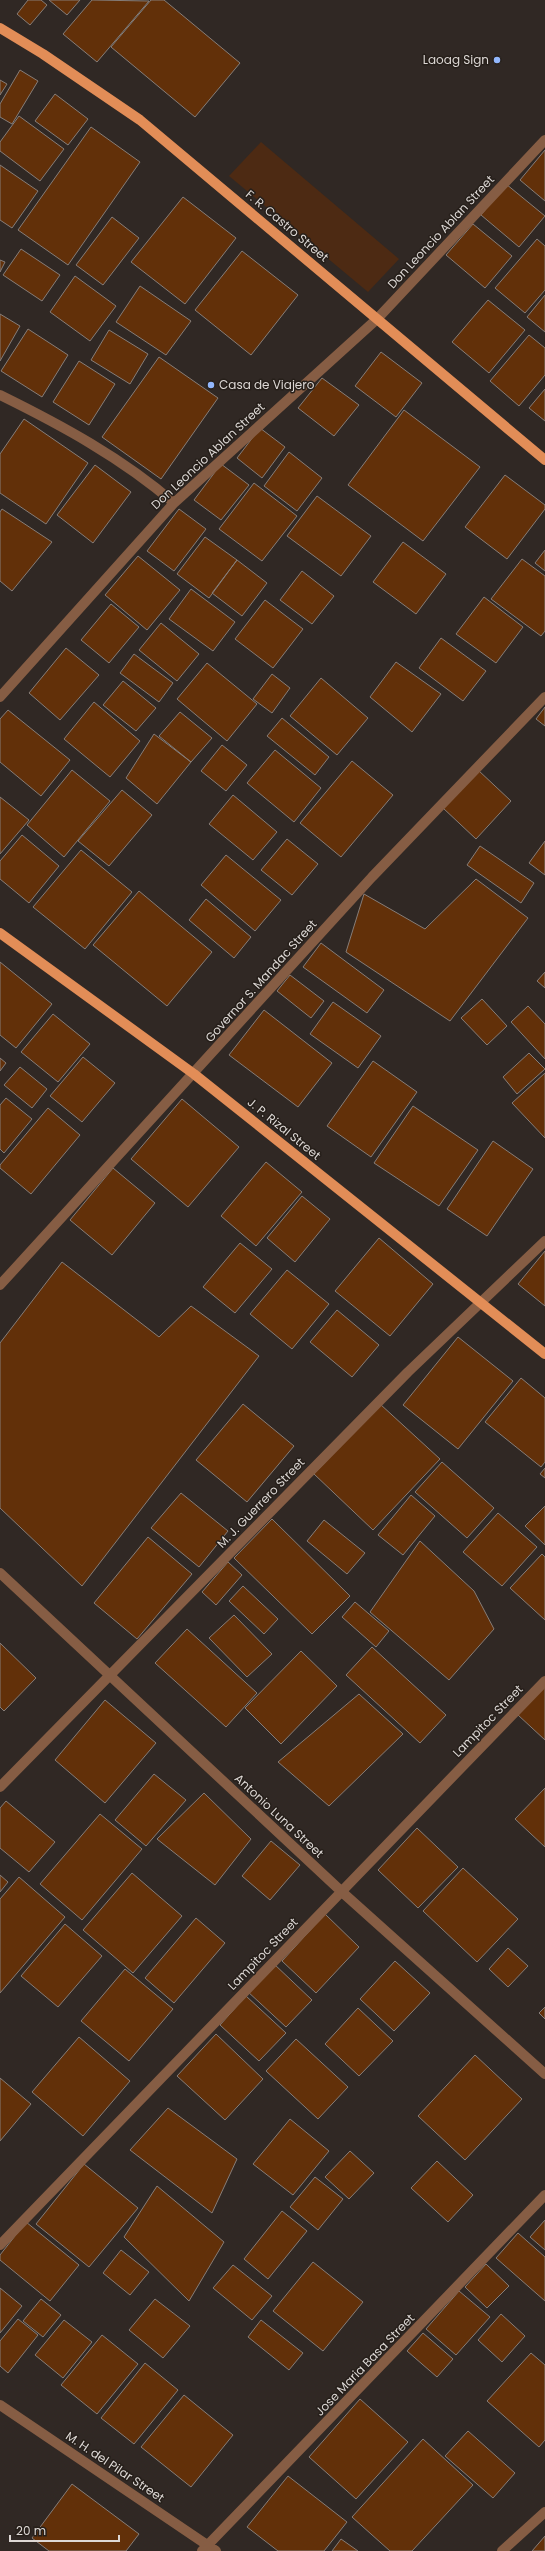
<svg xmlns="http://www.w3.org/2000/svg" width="545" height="2551" viewBox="0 0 545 2551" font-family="Poppins,sans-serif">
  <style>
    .grass { fill: #4d2a13 }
    .building { fill: #623009; stroke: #867d78 }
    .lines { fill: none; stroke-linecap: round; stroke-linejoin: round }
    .minor { stroke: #865d44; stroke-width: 10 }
    .major { stroke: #e28d57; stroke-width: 10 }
    .poi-dot { fill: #92b7fd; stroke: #261f1a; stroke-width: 1.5 }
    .labels { text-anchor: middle; stroke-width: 3; stroke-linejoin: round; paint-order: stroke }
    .poi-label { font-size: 12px; fill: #ddd8d5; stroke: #261f1a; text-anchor: end }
    .street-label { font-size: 12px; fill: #ddd8d5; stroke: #261f1a }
  </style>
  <rect width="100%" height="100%" fill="#302824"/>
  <path class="grass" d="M261,142l138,117 -31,33 -139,-116z"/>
  <path class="building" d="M28,0h13l6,5 -17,20 -13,-11z
    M49,0h31l-13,15z
    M92,0l57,1 -52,61 -34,-28z
    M151,0h13l76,63 -45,54 -84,-70z
    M20,70l18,11 -26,43 -12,-7v-13z
    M0,80l7,4 -7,11z
    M55,94l33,25 -20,26 -33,-24z
    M19,116l45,33 -24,32 -40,-30v-9z
    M91,127l49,35 -72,103 -50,-35z
    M545,150v51l-25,-21z
    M0,165l38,26 -26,37 -12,-8z
    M506,184l39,32 -26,31 -38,-32z
    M183,197l53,41 -51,66 -54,-42z
    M112,217l27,21 -36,47 -27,-20z
    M473,224l39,32 -27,32 -39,-33z
    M537,239l8,7v44l-20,23 -30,-25z
    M21,249l39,26 -18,26 -39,-26z
    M242,251l56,44 -47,60 -56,-45z
    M0,260l5,2 -5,10z
    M75,276l41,30 -26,35 -40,-29z
    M140,286l51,35 -25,34 -50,-33z
    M545,295v37l-18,-15z
    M488,300l37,30 -36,43 -37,-31z
    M0,314l20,12 -20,35z
    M28,329l40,26 -26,42 -41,-26z
    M109,330l39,24 -18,30 -39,-24z
    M529,335l16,13v27l-26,31 -29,-25z
    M381,352l41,31 -26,34 -41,-31z
    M159,357l59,41 -57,81 -59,-42z
    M79,361l36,23 -26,41 -36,-23z
    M322,378l37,27 -25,31 -36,-28z
    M545,389v32l-16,-13z
    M404,410l76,57 -57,74 -75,-56z
    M24,419l64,44 -42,61 -46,-31v-39z
    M260,428l25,19 -23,31 -25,-20z
    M289,452l33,26 -25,33 -33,-25z
    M221,464l28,21 -28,35 -27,-20z
    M95,465l36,27 -38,51 -36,-28z
    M505,475l40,30v4l-38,50 -42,-32z
    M254,483l43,33 -35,45 -43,-32z
    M317,496l54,40 -30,40 -54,-40z
    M2,509l50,33 -40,49 -12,-10v-69z
    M179,509l27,20 -32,42 -27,-20z
    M205,537l32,23 -28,38 -32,-24z
    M403,542l43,32 -30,40 -43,-32z
    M545,550v21l-10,-8z
    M138,556l42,34 -33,40 -42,-35z
    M522,559l23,17v55l-4,5 -50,-37z
    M237,560l30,23 -25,33 -30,-23z
    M302,571l32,25 -22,28 -32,-24z
    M191,589l44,33 -22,29 -44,-32z
    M484,597l39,30 -27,36 -40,-29z
    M265,600l38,29 -30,39 -38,-29z
    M111,604l28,23 -30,36 -28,-23z
    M161,623l38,31 -22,27 -38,-31z
    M441,638l45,33 -23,30 -44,-33z
    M66,648l33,27 -39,45 -31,-27z
    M134,654l39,29 -14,19 -39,-29z
    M396,662l45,32 -29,38 -42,-35z
    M207,663l50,41 -30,37 -50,-42z
    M272,674l18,14 -18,25 -19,-14z
    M321,678l47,40 -31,37 -47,-39z
    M123,681l33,27 -20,23 -33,-26z
    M94,702l46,39 -30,36 -46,-38z
    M545,707v19l-9,-7z
    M8,710l62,50 -29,36 -41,-34v-43z
    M180,712l32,26 -21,24 -32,-26z
    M282,718l47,39 -14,18 -48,-39z
    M154,734l37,28 -34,42 -31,-26z
    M222,745l25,20 -21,26 -25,-20z
    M275,750l46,38 -27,34 -47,-39z
    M352,761l41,34 -52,62 -41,-34z
    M72,770l38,31 -46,56 -37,-32z
    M478,770l33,31 -35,38 -33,-31z
    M122,790l30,25 -43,51 -31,-25z
    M233,795l44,37 -24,28 -44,-36z
    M0,797l29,23 -29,34z
    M22,835l37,31 -30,37 -29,-24v-18z
    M287,839l31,25 -26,31 -31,-25z
    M545,841v34l-16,-12z
    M480,846l54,37 -13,20 -54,-38z
    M81,850l51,42 -47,57 -52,-42z
    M226,855l55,45 -26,31 -54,-46z
    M476,879l52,39 -78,103 -104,-69 18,-58 61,35z
    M139,891l73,61 -45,54 -74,-61z
    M206,899l45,38 -17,21 -45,-38z
    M321,943l63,47 -17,23 -64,-46z
    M0,962l52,42 -36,44 -16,-13z
    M545,972v16l-8,-7z
    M290,975l34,26 -13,17 -34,-27z
    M482,999l25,27 -20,19 -26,-27z
    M333,1002l48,34 -23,32 -48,-34z
    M528,1006l17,18v35l-34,-37z
    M264,1010l68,53 -34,44 -69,-52z
    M53,1014l37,30 -32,38 -37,-30z
    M529,1053l16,16 -28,25 -14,-17z
    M83,1057l32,26 -33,39 -32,-26z
    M0,1058l6,5 -6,8z
    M373,1061l44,31 -46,65 -44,-31z
    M20,1067l27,22 -15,19 -28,-23z
    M545,1073v65l-33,-35z
    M6,1098l26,21 -28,34 -4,-4v-44z
    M182,1099l57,48 -51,60 -57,-48z
    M413,1106l65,44 -39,56 -65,-43z
    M48,1108l32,27 -49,59 -31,-26v-3z
    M493,1141l40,28 -46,67 -40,-27z
    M266,1162l36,30 -46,54 -35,-30z
    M113,1168l42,35 -43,52 -42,-35z
    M302,1196l28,23 -35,43 -28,-24z
    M379,1238l54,46 -43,52 -55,-45z
    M240,1243l32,26 -37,44 -32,-26z
    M545,1251v55l-27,-22z
    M62,1262l97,75 32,-31 68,50 -177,230 -82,-78v-165z
    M287,1270l42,34 -37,45 -42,-35z
    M337,1310l42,35 -27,32 -42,-35z
    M458,1337l55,44 -55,68 -55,-44z
    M521,1378l24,20v64l-4,5 -56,-45z
    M243,1404l51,42 -47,56 -51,-42z
    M380,1404l60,55 -67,71 -59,-56z
    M442,1462l52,46 -27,30 -52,-46z
    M545,1468v10l-5,-4z
    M181,1493l47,38 -29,36 -48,-39z
    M411,1495l24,21 -32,39 -25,-20z
    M545,1506v39l-20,-19z
    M498,1513l39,34 -35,39 -39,-34z
    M272,1519l78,77 -38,38 -78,-76z
    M324,1520l41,33 -18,21 -40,-33z
    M148,1537l44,37 -55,65 -43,-36z
    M420,1541l54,50 20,38 -45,51 -79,-68z
    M542,1554l3,3v63l-35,-32z
    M228,1562l14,13 -26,30 -14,-13z
    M243,1586l35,33 -14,15 -35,-33z
    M355,1602l34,29 -13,16 -34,-30z
    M234,1615l38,39 -25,23 -38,-39z
    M187,1629l70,64 -31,34 -71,-64z
    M0,1643l36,35 -32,33 -4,-4z
    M372,1647l74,68 -26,28 -74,-68z
    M301,1651l36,35 -56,58 -36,-36z
    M545,1686v54l-27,-25z
    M359,1694l44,40 -74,72 -51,-44z
    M105,1700l51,43 -51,60 -50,-43z
    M154,1774l32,26 -40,46 -31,-26z
    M545,1788v59l-30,-28z
    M204,1793l47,46 -36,46 -58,-46z
    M6,1801l49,41 -26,30 -29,-24v-40z
    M100,1814l42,35 -60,71 -42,-36z
    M417,1828l41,39 -40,41 -40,-38z
    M271,1841l29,24 -30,35 -28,-24z
    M463,1868l55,51 -41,43 -54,-51z
    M132,1873l50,43 -49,57 -50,-43z
    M0,1875l8,7 -8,10z
    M19,1877l46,40 -65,76v-94z
    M325,1914l34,33 -43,46 -34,-32z
    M196,1918l29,25 -51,60 -29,-25z
    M65,1924l37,32 -44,51 -37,-31z
    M508,1948l20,18 -20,21 -19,-18z
    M395,1961l35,32 -36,38 -34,-32z
    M273,1963l39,37 -26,27 -39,-36z
    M125,1969l48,40 -44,52 -48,-40z
    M246,1996l40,37 -27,28 -39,-36z
    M545,2007v12l-6,-6z
    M358,2008l35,33 -34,35 -34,-32z
    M216,2034l47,45 -38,41 -48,-44z
    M79,2037l51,44 -47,55 -51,-44z
    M296,2039l52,48 -30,32 -52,-48z
    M475,2055l47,44 -57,61 -47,-44z
    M0,2078l31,26 -31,37z
    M168,2108l69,51 -25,54 -82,-63z
    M290,2119l39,32 -36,44 -40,-31z
    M350,2151l24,22 -25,26 -24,-22z
    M437,2161l36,34 -25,27 -37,-34z
    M84,2164l54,44 -49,59 -53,-43z
    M315,2177l28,22 -25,31 -28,-23z
    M157,2186l67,56 -35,59 -65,-64z
    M282,2211l25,20 -39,48 -24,-20z
    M545,2220v30l-15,-13z
    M26,2222l53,43 -29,36 -50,-41v-5z
    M518,2233l27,24v44l-49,-43z
    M121,2250l28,22 -19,23 -27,-22z
    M313,2262l50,40 -40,49 -50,-40z
    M486,2264l23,22 -22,22 -22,-21z
    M233,2265l39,31 -20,24 -39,-32z
    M0,2288l22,18 -22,27z
    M459,2291l31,26 -34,38 -30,-26z
    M41,2299l20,16 -18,22 -20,-16z
    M155,2299l35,27 -27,32 -34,-28z
    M501,2314l24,22 -23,26 -24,-22z
    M18,2319l20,16 -30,38 -8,-7v-25z
    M64,2320l28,22 -29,36 -28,-23z
    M261,2320l42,33 -14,17 -41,-33z
    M423,2333l30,26 -16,18 -30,-26z
    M102,2335l36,29 -41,50 -36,-29z
    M531,2353l14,12v75l-6,7 -52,-46z
    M145,2363l33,27 -44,54 -33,-26z
    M184,2395l49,40 -42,52 -50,-40z
    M360,2399l48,43 -52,57 -47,-42z
    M468,2431l47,42 -22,25 -48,-42z
    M423,2439l50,46 -61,66h-22l-38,-34z
    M288,2476l59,46 -23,29h-46l-31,-24z
    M72,2484l67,50 -13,17h-77l-17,-13z
    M545,2536v15h-13z
    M341,2539l17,12h-26z"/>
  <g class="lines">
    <path class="minor" d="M0,395c61,30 122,63 174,108
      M0,697l174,-194 203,-184 168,-179
      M0,1285l372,-408 173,-180
      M0,1573l342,319 203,182
      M0,1787l408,-415 137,-131
      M0,2245l545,-564
      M0,2405l216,146
      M202,2551l343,-356
      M502,2551l43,-39"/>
    <path class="major" d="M0,28l43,26 97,66 405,340
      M0,933l194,141 351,280"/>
  </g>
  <g class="poi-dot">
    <circle cx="497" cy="60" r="4"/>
    <circle cx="211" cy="385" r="4"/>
  </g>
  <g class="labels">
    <g class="poi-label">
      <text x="489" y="64">Laoag Sign</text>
      <text x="219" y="389" text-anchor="start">Casa de Viajero</text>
    </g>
    <g class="street-label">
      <text transform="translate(287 226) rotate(40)" y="4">F. R. Castro Street</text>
      <text transform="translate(441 232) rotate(-47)" y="4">Don Leoncio Ablan Street</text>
      <text transform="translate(208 456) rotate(-43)" y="4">Don Leoncio Ablan Street</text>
      <text transform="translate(261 981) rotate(-48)" y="4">Governor S. Mandac Street</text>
      <text transform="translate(284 1129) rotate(39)" y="4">J. P. Rizal Street</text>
      <text transform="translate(261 1503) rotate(-46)" y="4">M. J. Guerrero Street</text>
      <text transform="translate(488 1721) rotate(-46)" y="4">Lampitoc Street</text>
      <text transform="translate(279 1816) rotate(43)" y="4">Antonio Luna Street</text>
      <text transform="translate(263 1954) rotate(-46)" y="4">Lampitoc Street</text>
      <text transform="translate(365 2365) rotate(-46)" y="4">Jose Maria Basa Street</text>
      <text transform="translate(115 2467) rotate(34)" y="4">M. H. del Pilar Street</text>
    </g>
  </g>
  <path d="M10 2535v6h109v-6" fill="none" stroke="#ddd8d5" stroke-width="2"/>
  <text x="16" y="2535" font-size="12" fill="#ddd8d5" stroke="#261f1a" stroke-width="3" paint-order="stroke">20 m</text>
</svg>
